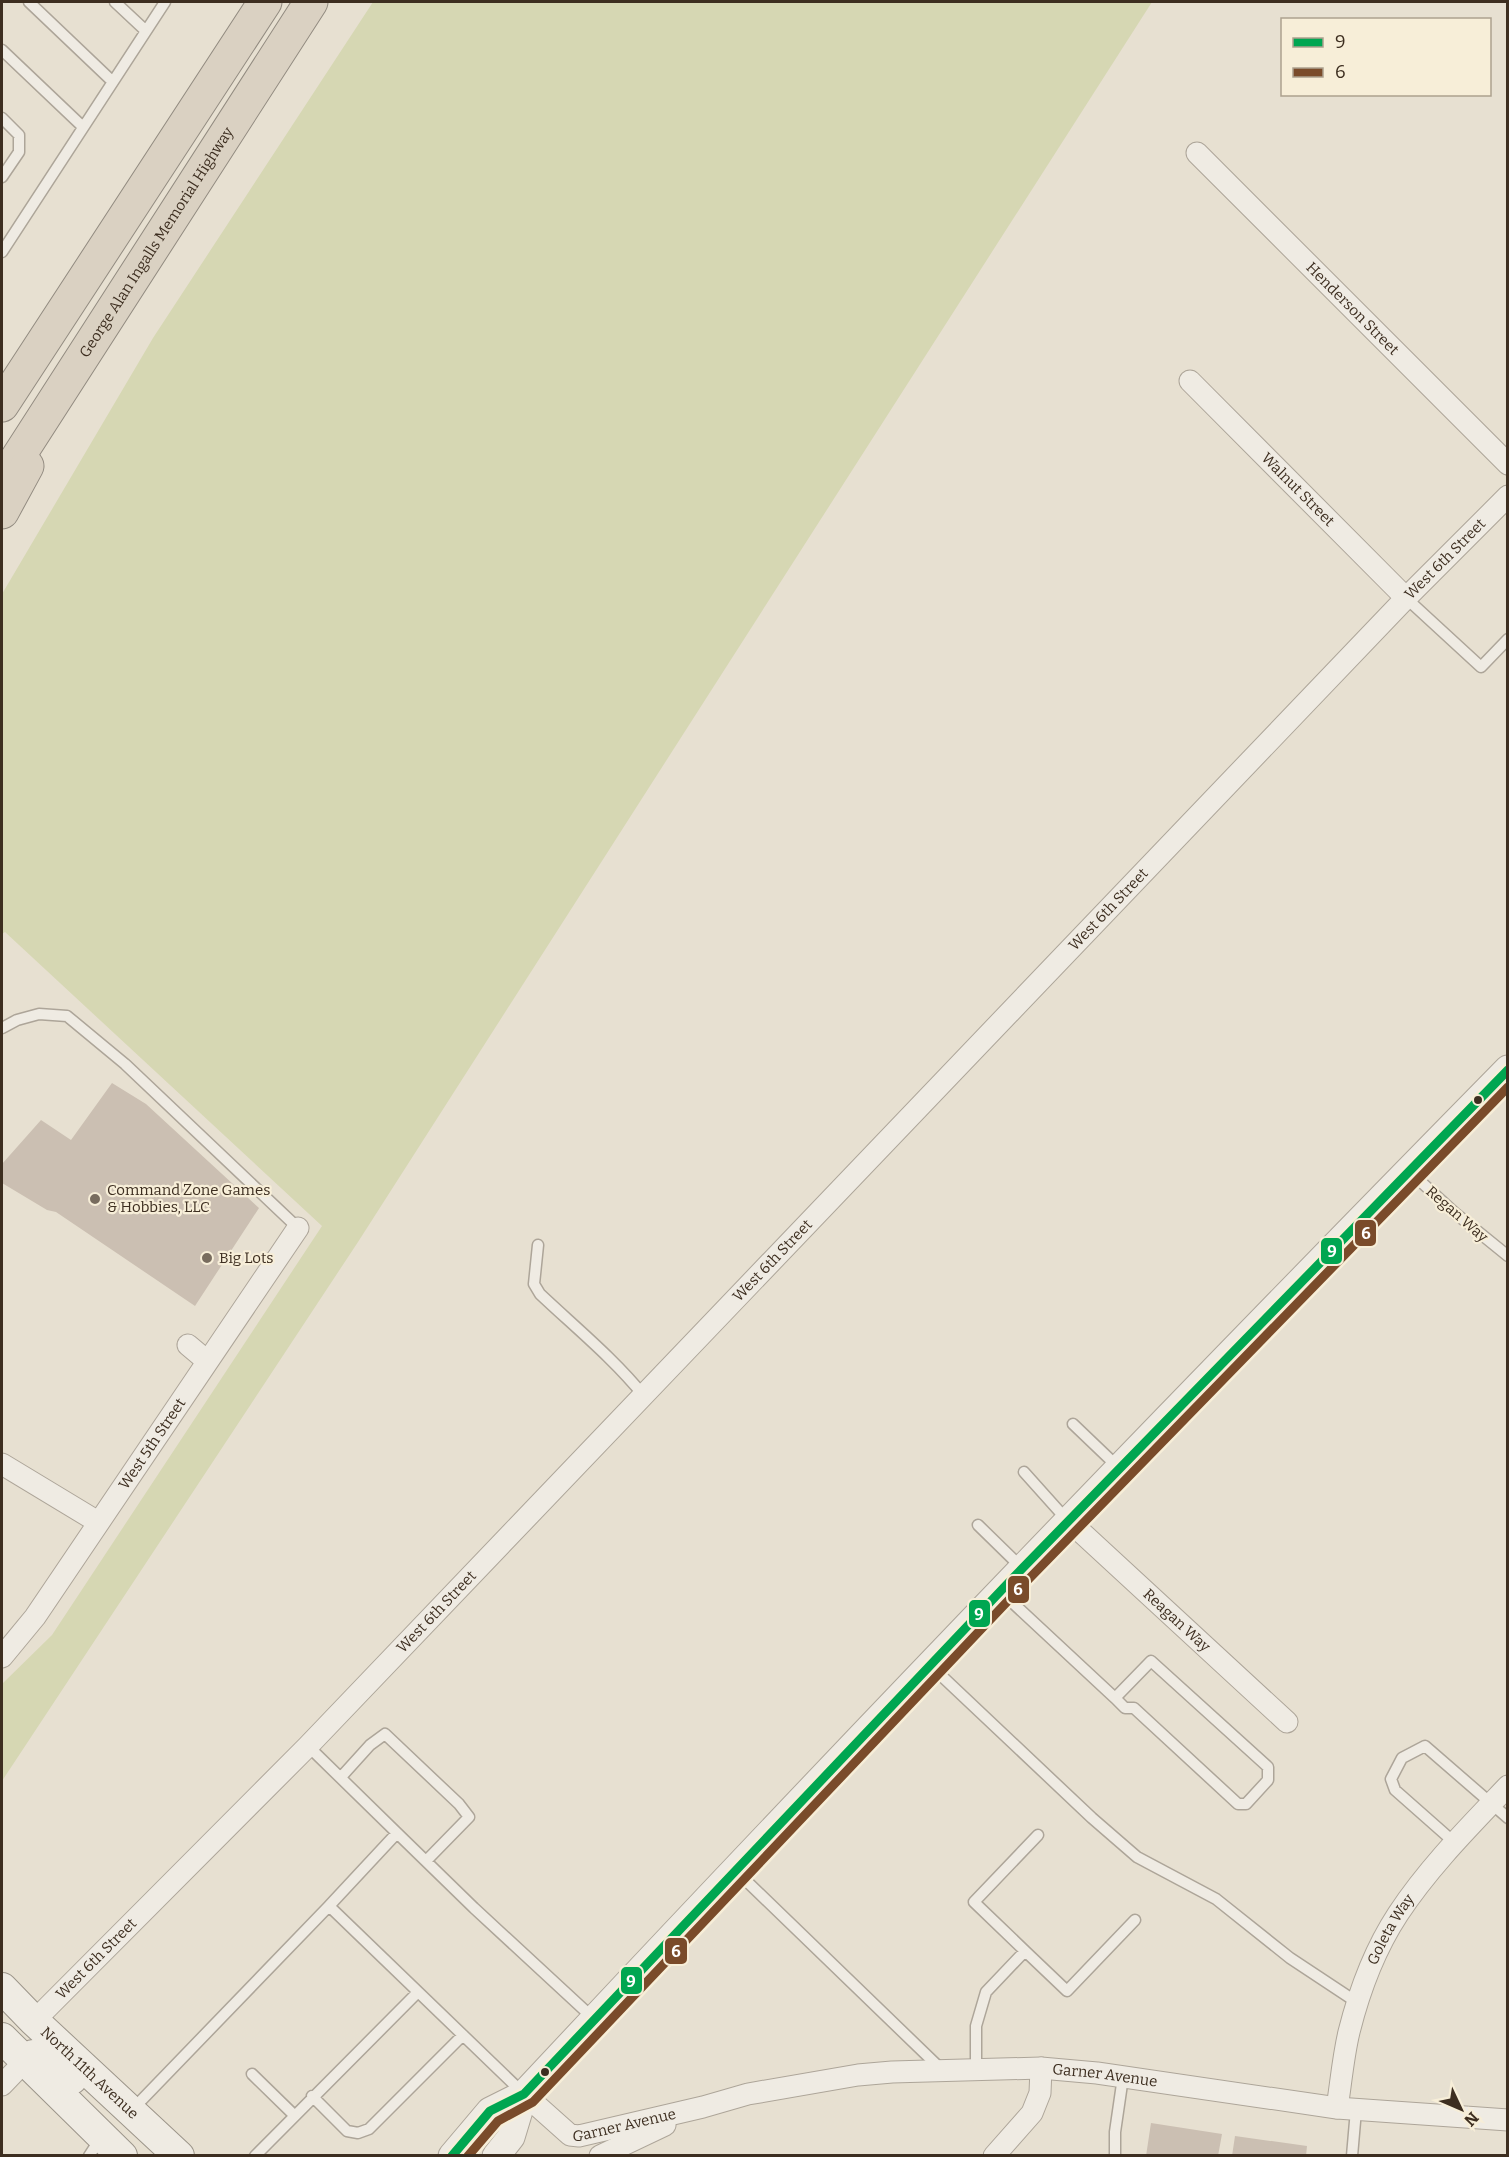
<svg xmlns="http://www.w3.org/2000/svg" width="1509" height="2157" viewBox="0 0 1509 2157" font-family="Bitter,serif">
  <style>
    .green { fill: #d6d7b3 }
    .building { fill: #cbbfb2 }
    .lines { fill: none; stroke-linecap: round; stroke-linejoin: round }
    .service-casing { stroke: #ada599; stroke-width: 13 }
    .minor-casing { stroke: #ada599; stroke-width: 23 }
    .tertiary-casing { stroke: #ada599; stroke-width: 29 }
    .secondary-casing { stroke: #9c958a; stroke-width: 32 }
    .motorway-casing { stroke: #928b80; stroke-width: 35 }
    .service { stroke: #efebe3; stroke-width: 10 }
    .minor { stroke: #efebe3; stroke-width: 21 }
    .tertiary { stroke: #efebe3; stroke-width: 27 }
    .secondary { stroke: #efebe3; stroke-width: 30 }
    .motorway { stroke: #dad1c2; stroke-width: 33 }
    .bus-1-casing { stroke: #f7eed8; stroke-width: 14 }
    .bus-2-casing { stroke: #f7eed8; stroke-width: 14 }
    .bus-1 { stroke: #00a651; stroke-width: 9 }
    .bus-2 { stroke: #7a4b2a; stroke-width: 9 }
    .bus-dot { fill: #3d2e20; stroke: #f7eed8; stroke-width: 2 }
    .poi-dot { fill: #786c5e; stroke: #f7eed8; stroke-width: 2 }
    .labels { text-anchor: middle; stroke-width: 4.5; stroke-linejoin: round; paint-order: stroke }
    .street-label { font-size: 15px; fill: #3d2e20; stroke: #f7eed8 }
    .poi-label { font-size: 15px; fill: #3d2e20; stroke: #f7eed8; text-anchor: start }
    .line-badge { stroke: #f7eed8; stroke-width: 2 }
    .badge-label { font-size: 16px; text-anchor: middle; font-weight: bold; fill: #fff }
  </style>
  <rect width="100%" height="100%" fill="#e7e0d1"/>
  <path class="green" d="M373,2h779l-794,1240 -356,539v-97l50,-49 270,-409 -317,-294 -3,2v-340l151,-256z"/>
  <path class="building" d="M112,1083l34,21 113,104 -64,98 -139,-94 -9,-2 -45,-27v-19l39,-44 30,20z
    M1151,2123l71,11 -4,22h-72z
    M1235,2136l72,10 -1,10h-74z"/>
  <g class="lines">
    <defs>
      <path id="service" d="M29,2l84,80
        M115,2l31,29
        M2,50l81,77
        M2,118l17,17v17l-17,25
        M2,252l163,-250
        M1406,598l75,69 27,-28
        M2,1028l15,-8 22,-6 28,2 58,48 173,164
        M1408,1170l47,43 53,43
        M538,1245l-4,39 6,10c36,34 73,64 104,102
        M1073,1424l46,44
        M1024,1472l43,48
        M978,1525l44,43
        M1000,1591l115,107 10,10h9l104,96h8l22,-24v-13l-117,-106 -36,37
        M930,1665l162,153 45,39 79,42 74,59 68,45
        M308,1746l89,87 -68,73
        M341,1777l29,-32 15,-11 74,70 10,13 -43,44
        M397,1833l77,75 119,110
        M1455,1843l-60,-53 -4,-11 11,-21 23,-12 83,72
        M734,1869l207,200
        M1025,1951l42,40 68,-71
        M976,2070v-44l10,-34 39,-41 -51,-49 64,-67
        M252,2074l42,41
        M312,2096l35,35 11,2 11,-4 94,-94
        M132,2110l197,-204 195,188
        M89,2156l11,-17
        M255,2156l163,-164
        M1115,2156v-24l8,-55
        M1352,2156l4,-46"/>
      <g id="minor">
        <path id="s1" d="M1197,153l311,311"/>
        <path id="s2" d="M1190,381l216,217"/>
        <path d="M188,1345l19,16"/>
        <path d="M2,1464l96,58"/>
        <path id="s3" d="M1068,1520l219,202"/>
        <path id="s4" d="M2,1657l33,-40 263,-389"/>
        <path id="s5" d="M34,2021l274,-275 1098,-1148 102,-102"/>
        <path d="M2,2085l23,-24"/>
        <path id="s6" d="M524,2094l46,41 9,1 124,-29 45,-13 110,-19 34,-3 149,-4 56,5 240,35 171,12"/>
        <path id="s7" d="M1337,2108c4,-25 6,-51 12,-76 10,-40 26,-83 49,-118 31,-47 71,-87 110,-128"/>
        <path d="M600,2156l65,-31"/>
        <path d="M994,2156l38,-43 8,-20 1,-25"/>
      </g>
      <path id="tertiary" d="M452,2156l38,-45 34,-17c323,-346 652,-687 984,-1025
        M496,2156l15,-19 13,-43"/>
      <g id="secondary">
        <path id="s8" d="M2,1988l32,33 145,135"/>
        <path d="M2,2038l120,118"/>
        <path d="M25,2061l8,-6 17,2 22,22"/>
      </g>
      <g id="motorway">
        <path d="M2,405l263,-403"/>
        <path id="s9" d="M2,482l309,-480"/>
        <path d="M2,512l25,-46"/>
      </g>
    </defs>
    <use href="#service" class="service-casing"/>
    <use href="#minor" class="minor-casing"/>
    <use href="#tertiary" class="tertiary-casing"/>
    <use href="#secondary" class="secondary-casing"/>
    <use href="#motorway" class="motorway-casing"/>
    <use href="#service" class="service"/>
    <use href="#minor" class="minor"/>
    <use href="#tertiary" class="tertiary"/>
    <use href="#secondary" class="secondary"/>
    <use href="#motorway" class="motorway"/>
    <defs>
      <path id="bus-1" d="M452,2156l38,-45 34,-17 489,-516 495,-508"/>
      <path id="bus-2" d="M468,2156l30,-35 35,-19 488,-515 487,-500"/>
    </defs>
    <use href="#bus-1" class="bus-1-casing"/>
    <use href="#bus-2" class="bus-2-casing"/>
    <use href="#bus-1" class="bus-1"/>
    <use href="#bus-2" class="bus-2"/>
  </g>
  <g class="bus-dot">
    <circle cx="1478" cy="1100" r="5"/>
    <circle cx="545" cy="2072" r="5"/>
  </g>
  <g class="poi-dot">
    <circle cx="95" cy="1199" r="6"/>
    <circle cx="207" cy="1258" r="6"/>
  </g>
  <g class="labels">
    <g class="street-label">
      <text dy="5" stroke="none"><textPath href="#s9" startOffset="285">George Alan Ingalls Memorial Highway</textPath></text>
      <text dy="5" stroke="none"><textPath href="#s1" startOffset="220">Henderson Street</textPath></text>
      <text dy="5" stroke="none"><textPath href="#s2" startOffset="153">Walnut Street</textPath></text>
      <text dy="5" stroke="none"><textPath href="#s5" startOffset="2032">West 6th Street</textPath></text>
      <text dy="5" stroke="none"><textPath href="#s5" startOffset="1546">West 6th Street</textPath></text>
      <text transform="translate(1457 1214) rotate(41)" y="5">Regan Way</text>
      <text dy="5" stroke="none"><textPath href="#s5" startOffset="1060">West 6th Street</textPath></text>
      <text dy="5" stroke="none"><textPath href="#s4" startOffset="261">West 5th Street</textPath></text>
      <text dy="5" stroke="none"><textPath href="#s5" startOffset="574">West 6th Street</textPath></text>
      <text dy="5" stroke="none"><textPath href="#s3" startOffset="148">Reagan Way</textPath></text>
      <text dy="5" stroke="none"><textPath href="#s7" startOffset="188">Goleta Way</textPath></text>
      <text dy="5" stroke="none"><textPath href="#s5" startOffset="88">West 6th Street</textPath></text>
      <text dy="5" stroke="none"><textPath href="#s8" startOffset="122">North 11th Avenue</textPath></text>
      <text dy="5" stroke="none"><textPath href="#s6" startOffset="604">Garner Avenue</textPath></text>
      <text dy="5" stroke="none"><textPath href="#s6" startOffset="117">Garner Avenue</textPath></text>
    </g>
    <g class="poi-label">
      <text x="107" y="1195">Command Zone Games<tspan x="107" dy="17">&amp; Hobbies, LLC</tspan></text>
      <text x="219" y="1263">Big Lots</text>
    </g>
  </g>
  <g class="line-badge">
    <rect x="1354" y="1219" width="23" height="28" rx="6" fill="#7a4b2a"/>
    <rect x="1320" y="1237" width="23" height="28" rx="6" fill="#00a651"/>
    <rect x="1007" y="1575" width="23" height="29" rx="6" fill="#7a4b2a"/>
    <rect x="968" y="1599" width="23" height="29" rx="6" fill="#00a651"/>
    <rect x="664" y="1937" width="24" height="28" rx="6" fill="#7a4b2a"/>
    <rect x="620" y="1966" width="23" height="29" rx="6" fill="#00a651"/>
  </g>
  <g class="badge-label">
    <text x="1366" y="1239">6</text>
    <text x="1332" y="1257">9</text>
    <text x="1018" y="1595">6</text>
    <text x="979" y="1620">9</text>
    <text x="676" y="1957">6</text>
    <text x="631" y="1987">9</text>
  </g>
  <rect width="1509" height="2157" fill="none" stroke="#3d2e20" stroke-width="6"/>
  <rect x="1281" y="18" width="210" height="78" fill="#f7eed8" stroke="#ada18e" stroke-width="1.5"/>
  <rect x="1293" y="38" width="30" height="9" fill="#00a651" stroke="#ada18e" stroke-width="1.5"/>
  <text x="1335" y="48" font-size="18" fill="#3d2e20">9</text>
  <rect x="1293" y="68" width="30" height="9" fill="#7a4b2a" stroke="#ada18e" stroke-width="1.5"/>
  <text x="1335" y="78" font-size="18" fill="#3d2e20">6</text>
  <g transform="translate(1461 2109) rotate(134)" stroke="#f7eed8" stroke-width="4.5" paint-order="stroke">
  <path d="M0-4.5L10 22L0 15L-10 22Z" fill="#3d2e20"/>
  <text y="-9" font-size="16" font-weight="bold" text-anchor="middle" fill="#3d2e20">N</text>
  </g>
</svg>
